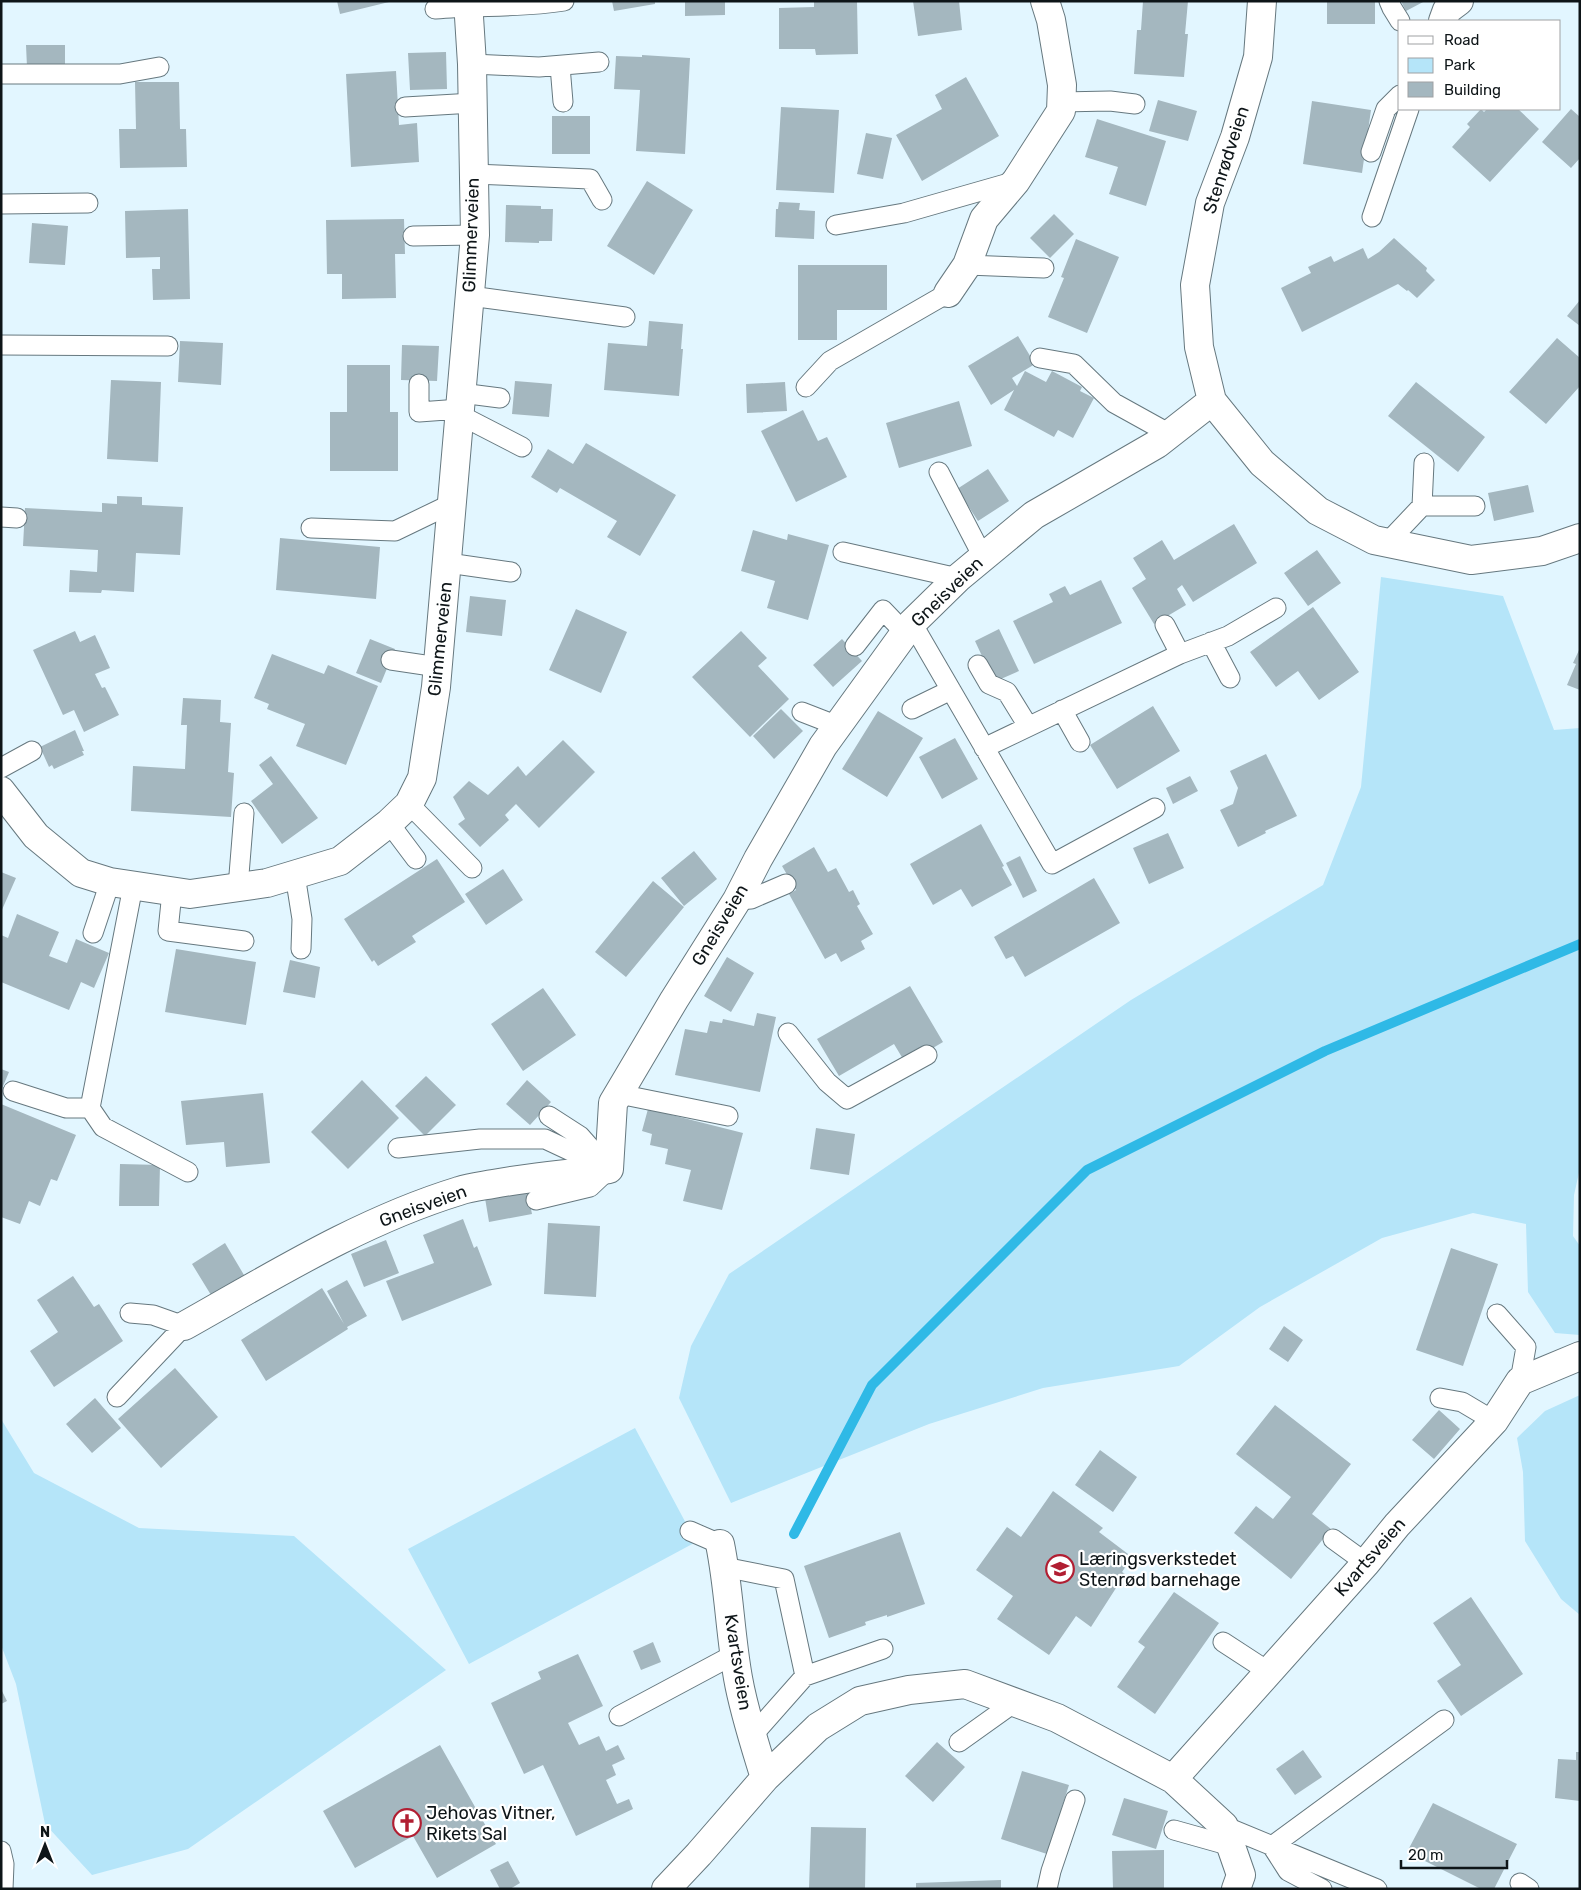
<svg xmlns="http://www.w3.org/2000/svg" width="1581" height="1890" viewBox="0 0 1581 1890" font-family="Rubik,sans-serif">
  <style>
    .green { fill: #b5e5f9 }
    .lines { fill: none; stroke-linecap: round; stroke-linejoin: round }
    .stream { stroke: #2fb9e6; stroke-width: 10 }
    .building { fill: #a4b7bf }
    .lane-casing { stroke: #66787f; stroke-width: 21 }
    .street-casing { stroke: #66787f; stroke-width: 30 }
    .lane { stroke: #fff; stroke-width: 19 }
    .street { stroke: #fff; stroke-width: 28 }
    .labels { text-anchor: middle; stroke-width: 4.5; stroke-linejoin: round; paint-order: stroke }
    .street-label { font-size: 18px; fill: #0e1518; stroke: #fff }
    .poi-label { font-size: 18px; fill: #0e1518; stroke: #fff; text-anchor: start }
  </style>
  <rect width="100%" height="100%" fill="#e2f6ff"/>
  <path class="green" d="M1381,577l122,19 51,134 26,-2v440l-6,27 -1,41 7,10v89l-25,-2 -27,-41 -2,-68 -53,-11 -91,25 -122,69 -81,59 -136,22 -114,36 -198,79 -52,-105 12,-52 38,-72 402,-274 192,-115 38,-98z
    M1580,1395v220l-19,-16 -36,-58 -2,-69 -6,-34 28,-27z
    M1,1419l33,54 105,55 155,8 152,134 -258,179 -96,26 -47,-51 -29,-140 -15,-39z
    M635,1428l61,114 -227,122 -61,-115z"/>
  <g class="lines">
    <path class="stream" d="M794,1534l78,-149 215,-215 238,-119 255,-107"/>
  </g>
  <path class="building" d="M337,1h52v1l-49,12z
    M612,1h43v3l-41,7z
    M685,1h40v14l-40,1z
    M814,1h43l1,53 -42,1 -1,-6h-36v-41l35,-1z
    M913,1h46l3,29 -44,6z
    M1143,1h45l-3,33h3l-4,43 -50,-3 3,-44h4z
    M1327,1h48v23h-48z
    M1401,1h24l-19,10z
    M26,45h39v22h-38z
    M446,52l1,37 -37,1 -2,-37z
    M642,55l48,3 -5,96 -49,-3 4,-61 -26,-1 2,-33 26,1z
    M396,71l3,54 18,-2 2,39 -68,5 -5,-93z
    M966,77l33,59 -77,45 -26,-46 46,-26 -7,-14z
    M135,82h44l1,47h6l1,38 -67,1 -1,-39h17z
    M1158,100l39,11 -9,30 -39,-10z
    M1312,101l59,9 -9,63 -59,-9z
    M781,107l58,3 -5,83 -58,-3z
    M1481,109l3,3 3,-3h31l21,20 -49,53 -38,-35 18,-20 -3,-3z
    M1571,109l9,8v41l-9,10 -29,-26z
    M552,116h38v38h-38z
    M1097,119l69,22 -20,65 -37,-12 9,-27 -33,-10z
    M866,133l26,5 -9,41 -26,-5z
    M647,181l46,29 -39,65 -47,-29z
    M779,202l21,1 -1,7 16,1 -1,28 -39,-2 1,-28h2z
    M506,205l35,1v3h12l-1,32h-13v2l-34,-1z
    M188,209l2,90 -37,1 -1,-31h8v-12l-34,1 -1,-47z
    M1054,214l20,20 -24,24 -20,-20z
    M404,219l1,35h-10l1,44 -54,1v-25h-15l-1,-54z
    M32,223l36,3 -3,39 -36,-2z
    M1394,238l33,30 -1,3 9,9 -18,18 -9,-8 -1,1 -9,-7 -96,48 -21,-44 30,-15 -3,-6 23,-11 3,6 29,-14 5,11 11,-7z
    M1076,239l43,18 -32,76 -39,-16 16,-39 -3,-1z
    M798,265h89v45h-50v30h-39z
    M1580,300v26l-13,-10z
    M649,321l34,3 -2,25h2l-4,47 -75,-6 4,-47 39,3z
    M1018,336l17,28 -23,14 5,8 8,-15 21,11 6,-11 30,16 -2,4 14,7 -21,40 -15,-8 -4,7 -50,-27 10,-20 -23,15 -23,-39z
    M1557,338l23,20v28l-34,38 -37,-32z
    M180,341l43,2 -2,42 -43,-3z
    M402,345l37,1 -2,35 -36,-1z
    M347,365h43v47h8v59h-68v-59h17z
    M111,380l50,2 -3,80 -51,-3z
    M515,381l37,3 -3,33 -37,-3z
    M785,382l2,29 -40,2 -1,-29z
    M1416,382l69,55 -27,35 -70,-56z
    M959,401l13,45 -73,22 -13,-45z
    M803,410l15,31 9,-4 20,40 -51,25 -35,-71z
    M586,443l90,52 -36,61 -33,-19 10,-16 -57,-33 -3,5 -26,-16 17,-28 25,15z
    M988,469l21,32 -31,20 -21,-32z
    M1528,485l6,27 -40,9 -6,-28z
    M117,496l25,1v8l41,2 -3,48 -44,-2 -2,39 -32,-2 -1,3 -32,-1 1,-22 27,2 1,-22 -75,-4 2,-38 77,4v-9l15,1z
    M1234,524l23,39 -64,39 -11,-17 -5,4 9,16 -32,19 -22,-36 14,-9 -13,-21 29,-18 12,20z
    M753,530l34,10 1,-6 41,11 -21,75 -41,-12 8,-27 -34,-10z
    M280,538l100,9 -4,52 -100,-9z
    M1317,550l24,33 -33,23 -24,-33z
    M1101,580l21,43 -88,41 -21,-43 40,-19 -4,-8 16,-8 5,9z
    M470,596l36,4 -4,36 -36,-4z
    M1313,607l46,65 -40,28 -21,-29 -22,16 -26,-35z
    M576,609l51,23 -26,61 -52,-23z
    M999,629l20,42 -25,11 -19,-41z
    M75,631l5,11 15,-7 15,33 -15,6 7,14 3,-1 14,28 -35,17 -10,-22 -11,5 -30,-65z
    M741,631l26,27 -9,8 31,33 -39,38 -58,-60z
    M370,639l25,10 -14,34 -25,-10z
    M842,639l20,22 -29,26 -20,-22z
    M1580,648v42l-13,-5 9,-21 -3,-1z
    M272,654l52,20 4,-9 50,21 -32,79 -50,-19 9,-22 -38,-15 2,-5 -15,-6z
    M183,698l38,2 -1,22 11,1 -3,49 6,1 -3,44 -100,-6 2,-45 52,3 2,-44h-6z
    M1153,706l27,45 -63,38 -27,-44z
    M781,709l22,22 -29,28 -21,-23z
    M878,711l45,27 -36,59 -45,-28z
    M75,730l9,21h-2l2,4 -30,14 -2,-4 -3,2 -9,-20z
    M955,738l23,41 -36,20 -23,-42z
    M563,740l32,32 -56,56 -23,-24 -11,11 4,5 -29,27 -22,-23 7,-5 -12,-22 16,-16 19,14 30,-29 8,10z
    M1266,754l31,62 -32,15 1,2 -28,14 -18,-37 13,-6 5,-16 -8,-17z
    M271,756l47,62 -36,26 -31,-43 22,-17 -14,-19z
    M1190,776l8,15 -25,13 -7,-16z
    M981,824l23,42 -2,1 10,18 -40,22 -11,-18 -28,16 -23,-41z
    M1168,833l16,35 -35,16 -16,-36z
    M814,847l14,25 8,-4 13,24 4,-2 7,14 -3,2 16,28 -12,7 4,8 -24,13 -5,-9 -11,6 -36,-65 7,-4 -14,-24z
    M694,851l23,28 -33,27 -23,-28z
    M1020,856l17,35 -14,7 -17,-35z
    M437,859l28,43 -53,34 4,6 -38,24 -4,-6 -2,2 -28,-43z
    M503,869l20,31 -37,25 -21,-31z
    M1,872l15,6 -15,34z
    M1094,878l26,45 -95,54 -12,-21 -7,3 -12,-22z
    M653,881l31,26 -58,70 -31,-25z
    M17,914l42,18 -10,24 18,7 9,-24 33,14 -15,35 -13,-6 -12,28 -68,-28v-47l7,3z
    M176,949l80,13 -10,63 -81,-13z
    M727,957l27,16 -23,39 -27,-16z
    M290,960l30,7 -5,31 -32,-6z
    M910,986l33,56 -37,22 -12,-20 -55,32 -22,-37z
    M543,988l33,47 -53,36 -32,-47z
    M757,1013l19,4 -16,75 -85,-17 10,-46 22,4 3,-12 12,2 1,-4 31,7z
    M1,1069l8,3 -8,19z
    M426,1076l30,29 -31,31 -30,-30z
    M362,1080l37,38 -51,51 -37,-37z
    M527,1080l24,22 -21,23 -24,-21z
    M263,1093l7,70 -44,4 -2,-25 -38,3 -5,-44z
    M1,1104l75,31 -19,46 -6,-2 -11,27 -11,-5 -9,23 -19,-7z
    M648,1109l95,24 -21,77 -39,-9 8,-31 -26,-6 3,-15 -18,-4 2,-11 -10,-3z
    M816,1128l39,6 -6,41 -39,-6z
    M120,1164l40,1 -1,41h-40z
    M527,1190l5,24 -43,8 -4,-24z
    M463,1219l11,29 3,-2 15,39 -90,36 -16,-40 48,-18 -11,-28z
    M548,1223l52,3 -4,71 -52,-3z
    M386,1240l13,33 -35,14 -13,-33z
    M225,1243l19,32 -33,20 -19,-31z
    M1451,1248l47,16 -35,102 -47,-16z
    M73,1276l21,31 5,-3 24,37 -69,46 -24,-36 28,-19 -21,-32z
    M347,1280l20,36 -20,11 1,2 -82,52 -25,-41 81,-52 22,36 -17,-33z
    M1284,1326l19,14 -15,22 -19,-13z
    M175,1368l43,49 -57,51 -43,-49z
    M95,1398l26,30 -29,25 -26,-29z
    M1275,1405l76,59 -39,50 19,15 -40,50 -57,-46 22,-27 17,13 18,-22 -55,-43z
    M1439,1410l21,19 -26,30 -22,-19z
    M1100,1450l37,27 -24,35 -38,-27z
    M1053,1491l50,37 -4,4 33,25 -10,15 3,2 -34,53 -15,-11 -27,39 -52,-36 16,-23 -37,-26 31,-43 14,10z
    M900,1532l25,72 -38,13v-2l-22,7 1,3 -37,13 -25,-72z
    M1174,1592l45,31 -64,91 -38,-27 28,-40 -7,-5z
    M1471,1597l52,77 -62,42 -24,-35 24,-16 -28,-42z
    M653,1642l8,20 -20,8 -8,-19z
    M578,1654l25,52 -35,17 11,22 20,-9 7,15 12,-6 7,14 -13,6 4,10 -10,5 11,24 12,-5 4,10 -57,27 -33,-71 -19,9 -33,-71 50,-24 -3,-7z
    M1,1689l6,12 -6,3z
    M937,1742l28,25 -32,35 -28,-26z
    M440,1745l56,99 -59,34 -24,-42 -58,32 -32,-57z
    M1303,1750l19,27 -27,18 -19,-26z
    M1576,1752h4v49l-25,-3 3,-39 18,1z
    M1022,1771l47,14 -8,25 6,1 -20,43 -46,-15z
    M1124,1798l44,13 -12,38 -44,-14z
    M1433,1803l84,41 -23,45h-13l-74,-37z
    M811,1827l55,1 -1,61h-56z
    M1164,1850v39h-51l-1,-38z
    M508,1861l12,22 -10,6h-10l-10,-19z
    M1001,1880v9h-85v-6z"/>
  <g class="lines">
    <defs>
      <path id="lane" d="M1389,1l3,7 8,13
        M435,9c43,-4 86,-1 129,-8
        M472,64l67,3 60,-5
        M560,66l3,36
        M1,74h119l39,-7
        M1061,102l49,-1 25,3
        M405,107l68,-4
        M1371,152l15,-43 14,-14
        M474,174l116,5 12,21
        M1,204l87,-1
        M1372,217l37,-108
        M836,225l68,-12 112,-32
        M413,236l62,-1
        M967,265l77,3
        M470,296l155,21
        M1,345l167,1
        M1040,358l34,6 40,39 56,31
        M419,384v28l41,-3
        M806,387l24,-26 118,-68
        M461,393l39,5
        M460,415l62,32
        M939,472l44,85
        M1422,506l2,-43
        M1,517l16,1
        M311,528l84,3 58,-28
        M1387,543l35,-37h53
        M843,552l115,26
        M448,563l63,9
        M912,623l140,241 103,-56
        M1165,625l15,29
        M1211,642l19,36
        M855,646l28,-36 22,23
        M391,660l47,7
        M978,665l11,19 18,8 21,34
        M912,709l39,-19
        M1062,710l18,32
        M802,712l36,14
        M984,748l196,-94 48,-18 48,-28
        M1,768l31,-17
        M409,804l63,64
        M389,823l27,36
        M295,875l7,44 -1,30
        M133,886l-43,222 13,19 85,45
        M238,887l6,-74
        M172,892l-4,39 76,10
        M737,900l14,-1 35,-15
        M93,933l17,-51
        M788,1033l39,49 20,17 80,-44
        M13,1091l53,17h24
        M619,1094l109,22
        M549,1116l31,20 23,26
        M398,1148l82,-9h65l64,30 -19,18 -54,13
        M1497,1314l29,33 -6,34
        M117,1397l67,-71 -31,-11 -23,-2
        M1440,1398l22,4 32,19
        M690,1531l30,13
        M1333,1539l33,24
        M724,1567l60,12 21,97 78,-27
        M1223,1642l46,30
        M619,1716l116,-62
        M752,1736l53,-60
        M959,1742l56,-40
        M1224,1826l153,63
        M1174,1830l57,16
        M1,1851l3,13 -1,25
        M1520,1883l9,6
        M1047,1889l4,-18 24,-71
        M1322,1889l-34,-18 -16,-25 172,-126"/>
      <path id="street" d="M1262,1l-4,56 -23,80 -25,66 -15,82 4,62 13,54 50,62 56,48 56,29 97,20 71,-9 38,-13
        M1443,21l4,-11 12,-9
        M948,293l19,-28 17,-46 32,-38 45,-70 1,-26 -11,-65 -6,-19
        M1,791l35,45 45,37 29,9 80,12 77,-11 73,-22 49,-38 20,-19 13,-26 14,-91 39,-452 -3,-171 -4,-63
        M184,1326c89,-50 177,-105 275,-135 11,-4 23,-5 34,-7 38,-7 77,-10 116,-15l4,-66 61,-103 63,-100 21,-41 65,-113 89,-123 46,-45 76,-63 123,-71 55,-43
        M720,1544c9,44 10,89 18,134 6,34 17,67 27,100
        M1173,1779l193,-216 31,-38 97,-104 26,-40 60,-25
        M666,1889l33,-35 66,-76 53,-51 42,-26 49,-11 56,-6 92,34 116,61 51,47 17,49 -5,14"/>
    </defs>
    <use href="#lane" class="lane-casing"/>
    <use href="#street" class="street-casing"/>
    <use href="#lane" class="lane"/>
    <use href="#street" class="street"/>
  </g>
  <defs>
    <symbol id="school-ring" viewBox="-11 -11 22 22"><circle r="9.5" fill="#fff" stroke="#b11e32" stroke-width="1.5"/><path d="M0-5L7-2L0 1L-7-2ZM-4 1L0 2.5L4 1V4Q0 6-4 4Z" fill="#b11e32"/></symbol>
    <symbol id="church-ring" viewBox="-11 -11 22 22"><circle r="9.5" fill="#fff" stroke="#b11e32" stroke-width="1.5"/><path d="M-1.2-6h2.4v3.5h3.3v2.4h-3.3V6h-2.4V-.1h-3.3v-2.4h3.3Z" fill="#b11e32"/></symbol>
  </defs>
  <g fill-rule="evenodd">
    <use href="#school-ring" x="1044" y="1553" width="32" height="32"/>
    <use href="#church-ring" x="391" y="1807" width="32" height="32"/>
  </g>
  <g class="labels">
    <g class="street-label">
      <text transform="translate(1226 160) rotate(-72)" y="6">Stenrødveien</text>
      <text transform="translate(471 235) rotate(-88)" y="6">Glimmerveien</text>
      <text transform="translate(947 592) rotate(-44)" y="6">Gneisveien</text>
      <text transform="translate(440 639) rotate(-84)" y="6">Glimmerveien</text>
      <text transform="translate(720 925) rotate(-59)" y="6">Gneisveien</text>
      <text transform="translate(423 1206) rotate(-20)" y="6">Gneisveien</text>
      <text transform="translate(1370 1557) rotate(-49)" y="6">Kvartsveien</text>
      <text transform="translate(738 1662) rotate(81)" y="6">Kvartsveien</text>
    </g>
    <g class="poi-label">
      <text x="1079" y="1565">Læringsverkstedet<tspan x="1079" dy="21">Stenrød barnehage</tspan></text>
      <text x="426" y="1819">Jehovas Vitner,<tspan x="426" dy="21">Rikets Sal</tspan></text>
    </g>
  </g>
  <rect width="1581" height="1890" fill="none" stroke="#0e1518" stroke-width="5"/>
  <rect x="1398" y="20" width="162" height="90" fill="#ffffff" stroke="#9fa1a3"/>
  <rect x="1408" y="36" width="25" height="8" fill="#ffffff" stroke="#9fa1a3"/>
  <text x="1444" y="45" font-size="15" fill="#0e1518">Road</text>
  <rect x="1408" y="58" width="25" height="15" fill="#b5e5f9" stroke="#9fa1a3"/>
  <text x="1444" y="70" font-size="15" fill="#0e1518">Park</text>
  <rect x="1408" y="82" width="25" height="15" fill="#a4b7bf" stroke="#9fa1a3"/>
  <text x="1444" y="95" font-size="15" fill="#0e1518">Building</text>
  <g transform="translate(45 1845)" stroke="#ffffff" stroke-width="4" paint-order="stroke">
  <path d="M0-4L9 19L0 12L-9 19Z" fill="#0e1518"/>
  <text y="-8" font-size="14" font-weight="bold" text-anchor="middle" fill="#0e1518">N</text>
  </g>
  <path d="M1401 1860v8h106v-8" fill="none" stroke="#0e1518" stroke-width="2.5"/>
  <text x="1408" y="1860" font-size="15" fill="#0e1518" stroke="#ffffff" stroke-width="4" paint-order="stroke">20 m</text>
</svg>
